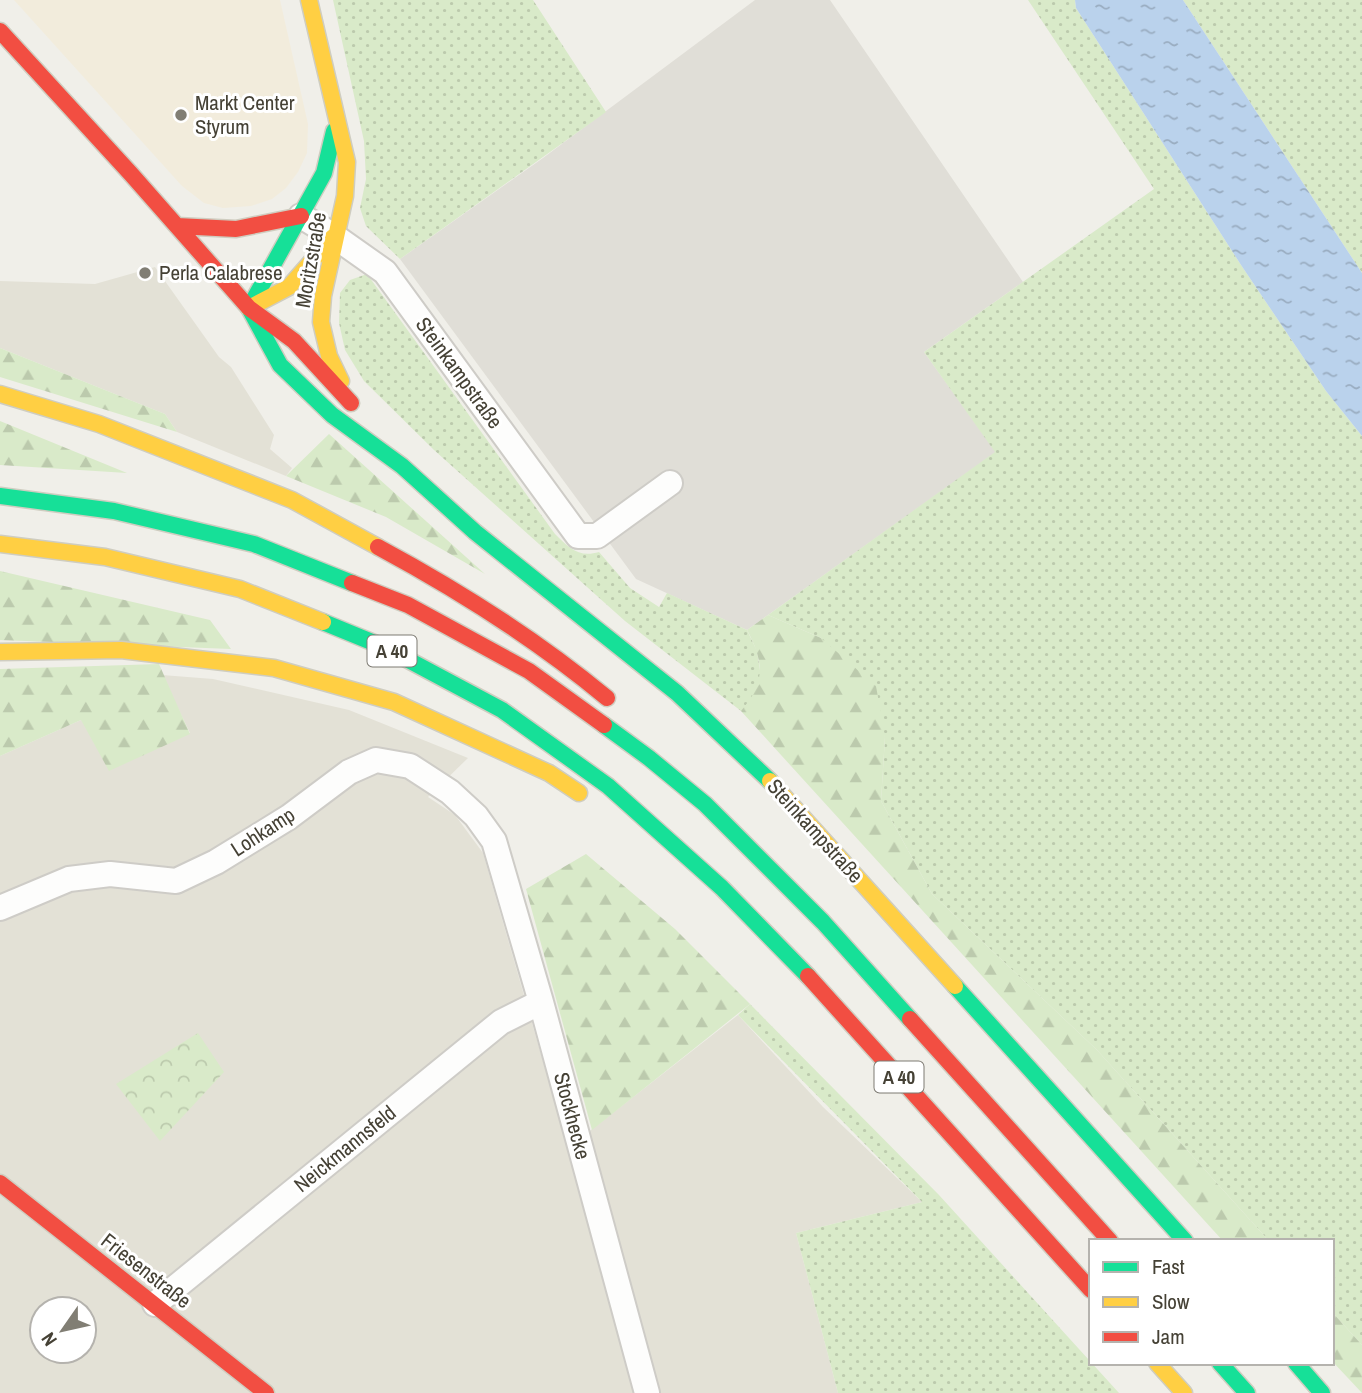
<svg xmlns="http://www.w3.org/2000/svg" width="1362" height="1393" viewBox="0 0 1362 1393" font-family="'Archivo Narrow',sans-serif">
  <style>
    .residential { fill: #e3e1d6; fill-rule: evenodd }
    .commercial { fill: #f2ecdc }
    .industrial { fill: #e0ded7 }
    .grass { fill: url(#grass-dots) }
    .forest { fill: url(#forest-firs) }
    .park { fill: url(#park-crowns) }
    .water { fill: url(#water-ripples) }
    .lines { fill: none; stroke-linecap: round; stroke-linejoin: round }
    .street-casing { stroke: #ceccc7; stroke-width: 28 }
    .fast-casing { stroke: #cfcdc0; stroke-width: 19 }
    .slow-casing { stroke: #cfcdc0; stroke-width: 19 }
    .jam-casing { stroke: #cfcdc0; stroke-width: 19 }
    .street { stroke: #fdfdfc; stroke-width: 24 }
    .fast { stroke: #16e098; stroke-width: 16 }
    .slow { stroke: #ffcf43; stroke-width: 16 }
    .jam { stroke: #f24e42; stroke-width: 16 }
    .poi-dot { fill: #817e74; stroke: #fff; stroke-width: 2.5 }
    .labels { text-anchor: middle; stroke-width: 6; stroke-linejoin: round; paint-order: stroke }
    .shield { fill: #fff; stroke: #7d7a72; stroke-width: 2 }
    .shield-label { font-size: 19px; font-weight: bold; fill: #454135 }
    .poi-label { font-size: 21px; fill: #454135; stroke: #fff; text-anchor: start }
    .street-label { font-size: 21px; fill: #454135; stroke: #fff }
  </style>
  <defs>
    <pattern id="grass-dots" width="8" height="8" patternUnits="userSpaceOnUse" patternTransform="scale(1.75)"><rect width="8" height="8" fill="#d9eac9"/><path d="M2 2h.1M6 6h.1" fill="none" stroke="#bccaad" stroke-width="1.8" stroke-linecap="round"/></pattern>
    <pattern id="forest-firs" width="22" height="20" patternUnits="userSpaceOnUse" patternTransform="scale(1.75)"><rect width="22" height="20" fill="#d9eac9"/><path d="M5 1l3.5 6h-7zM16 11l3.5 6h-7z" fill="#bccaad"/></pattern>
    <pattern id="park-crowns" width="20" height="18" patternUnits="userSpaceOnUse" patternTransform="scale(1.75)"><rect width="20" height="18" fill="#d9eac9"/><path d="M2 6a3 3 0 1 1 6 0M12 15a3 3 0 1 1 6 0" fill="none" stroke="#bccaad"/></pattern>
    <pattern id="water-ripples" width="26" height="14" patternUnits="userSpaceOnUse" patternTransform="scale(1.75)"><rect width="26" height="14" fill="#bad2ec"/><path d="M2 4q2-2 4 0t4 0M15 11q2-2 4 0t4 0" fill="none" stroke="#99acc0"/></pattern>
  </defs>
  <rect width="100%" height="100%" fill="#f0efe9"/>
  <path class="residential" d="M155,267l64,90 12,10 43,68 -4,14 22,19 -6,8 -109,-44 -12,-18 -165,-66v-67l95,3z
    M162,675l51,4 136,31 119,48 -40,39 27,18 28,38 85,295 170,-133 85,92 99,95 -126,31 42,160h-838v-637l81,-36 109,13zM42,1309h42v42h-42z"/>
  <path class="commercial" d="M14,0h266l28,124 -1,29 -9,19 -12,16 -14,11 -21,7 -28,2 -19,-5 -22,-17z"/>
  <path class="industrial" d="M755,0h75l193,282 -99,70 72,100 -249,178 -111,-51 -236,-320 143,-101z"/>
  <path class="grass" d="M333,0h200l73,112 -206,147 -34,-33 -6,-18 6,-29 -2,-38z
    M1028,0h47l1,8 165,257 85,126 36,45v909l-30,-33v-71h-63l-172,-191 -165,-156 -51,-93 4,-64 -64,-99 -53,-23 227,-163 -71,-100 230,-163z
    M1183,0h179v273z
    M367,274l188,260c14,14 24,24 44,18l31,36 29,19 8,-14 80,37 10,21 4,26 -8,21 -12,13 -116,-90 -191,-171 -70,-69 -19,-31 -6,-27 1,-30 10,-13z
    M750,1004l189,191 180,198h-281l-42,-160 126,-31 -184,-187z"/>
  <path class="forest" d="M0,348l165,66 12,18 -177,-55z
    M0,421l127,52 -127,-8z
    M329,434l156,140 -99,-57 -100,-41z
    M0,571l210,49 21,29 -231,-9z
    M768,615l53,23 55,48 9,51 -4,64 51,93 165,156 172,191h-46l-482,-530c25,-29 23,-49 6,-81z
    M159,664l31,70 -81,37 -28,-51 -81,36v-87z
    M586,854l89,75 75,75 -158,126 -66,-241z
    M1332,1312l30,33v48l-30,-32z"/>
  <path class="park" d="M198,1033l26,39 -64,69 -44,-57z"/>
  <path class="water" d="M1075,0h108l179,273v163l-36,-45 -85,-126 -165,-257z"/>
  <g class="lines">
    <defs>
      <path id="street" d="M301,216l33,20 51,36 193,264h19l73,-53
        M0,908l69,-29 41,-5 66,7 40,-19 73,-45 60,-45 27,-12 34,6 40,26 26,24 18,25 47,161 106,391
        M155,1304l346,-282 40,-20"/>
      <path id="fast" d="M249,308l31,57 52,50 70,51 73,66 202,161 93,88
        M249,308l75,-135 10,-42
        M0,496l114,15 140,33 98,39
        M323,622l61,25 118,63 106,76 114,102 86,88
        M604,725l45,33 56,46 118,118 87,97
        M955,986l230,255
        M1220,1363l27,30
        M1296,1363l26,30"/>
      <path id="slow" d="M309,0l38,162 -2,34 -22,100 -2,26 8,34 12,25
        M249,308l40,-21 44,-50
        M0,394l99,30 193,76 86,47
        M0,544l105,13 135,32 83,33
        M0,652l121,-2 153,18 120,34 155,71 30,20
        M770,781l185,205
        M1157,1363l27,30"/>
      <path id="jam" d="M0,31l131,143 118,134 45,33 57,62
        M177,226l59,3 65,-13
        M378,547c80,43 159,93 229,151
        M352,583l56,22 121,66 75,54
        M808,976l283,314
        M910,1019l200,222
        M0,1183l266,210"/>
    </defs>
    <use href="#street" class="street-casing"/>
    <use href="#fast" class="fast-casing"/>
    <use href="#slow" class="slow-casing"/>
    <use href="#jam" class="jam-casing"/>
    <use href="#street" class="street"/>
    <use href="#fast" class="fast"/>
    <use href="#slow" class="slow"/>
    <use href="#jam" class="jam"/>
  </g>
  <g class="poi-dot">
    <circle cx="181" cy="115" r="7"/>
    <circle cx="145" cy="273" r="7"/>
  </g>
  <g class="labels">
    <g class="shield">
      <rect x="367.5" y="635.5" width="49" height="31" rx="5"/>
      <rect x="874.5" y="1061.5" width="49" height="31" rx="5"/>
    </g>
    <g class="shield-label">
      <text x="392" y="658">A 40</text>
      <text x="899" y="1084">A 40</text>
    </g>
    <g class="poi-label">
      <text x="195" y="110">Markt Center<tspan x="195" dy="24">Styrum</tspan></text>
      <text x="159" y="280">Perla Calabrese</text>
    </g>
    <g class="street-label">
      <text transform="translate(311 260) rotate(-80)" y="7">Moritzstraße</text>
      <text transform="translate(459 373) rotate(54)" y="7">Steinkampstraße</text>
      <text transform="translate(815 831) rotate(48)" y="7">Steinkampstraße</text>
      <text transform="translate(263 832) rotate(-33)" y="7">Lohkamp</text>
      <text transform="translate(572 1116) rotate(75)" y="7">Stockhecke</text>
      <text transform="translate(345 1149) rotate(-39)" y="7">Neickmannsfeld</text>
      <text transform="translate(146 1271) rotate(38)" y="7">Friesenstraße</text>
    </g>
  </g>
  <rect x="1089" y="1239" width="245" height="126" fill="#ffffff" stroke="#b5b3ae" stroke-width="2"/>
  <rect x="1103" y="1262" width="35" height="10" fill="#16e098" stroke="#b5b3ae" stroke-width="2"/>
  <text x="1152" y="1274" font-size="21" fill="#454135">Fast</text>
  <rect x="1103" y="1297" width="35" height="10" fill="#ffcf43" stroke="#b5b3ae" stroke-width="2"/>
  <text x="1152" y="1309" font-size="21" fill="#454135">Slow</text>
  <rect x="1103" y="1332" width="35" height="10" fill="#f24e42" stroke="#b5b3ae" stroke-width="2"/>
  <text x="1152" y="1344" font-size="21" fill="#454135">Jam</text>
  <g transform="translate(63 1330) rotate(236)"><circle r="33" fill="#ffffff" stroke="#b5b3ae" stroke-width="2"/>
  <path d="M0-5L12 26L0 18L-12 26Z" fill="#817e74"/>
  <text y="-10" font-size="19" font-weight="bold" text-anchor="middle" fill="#454135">N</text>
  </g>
</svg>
